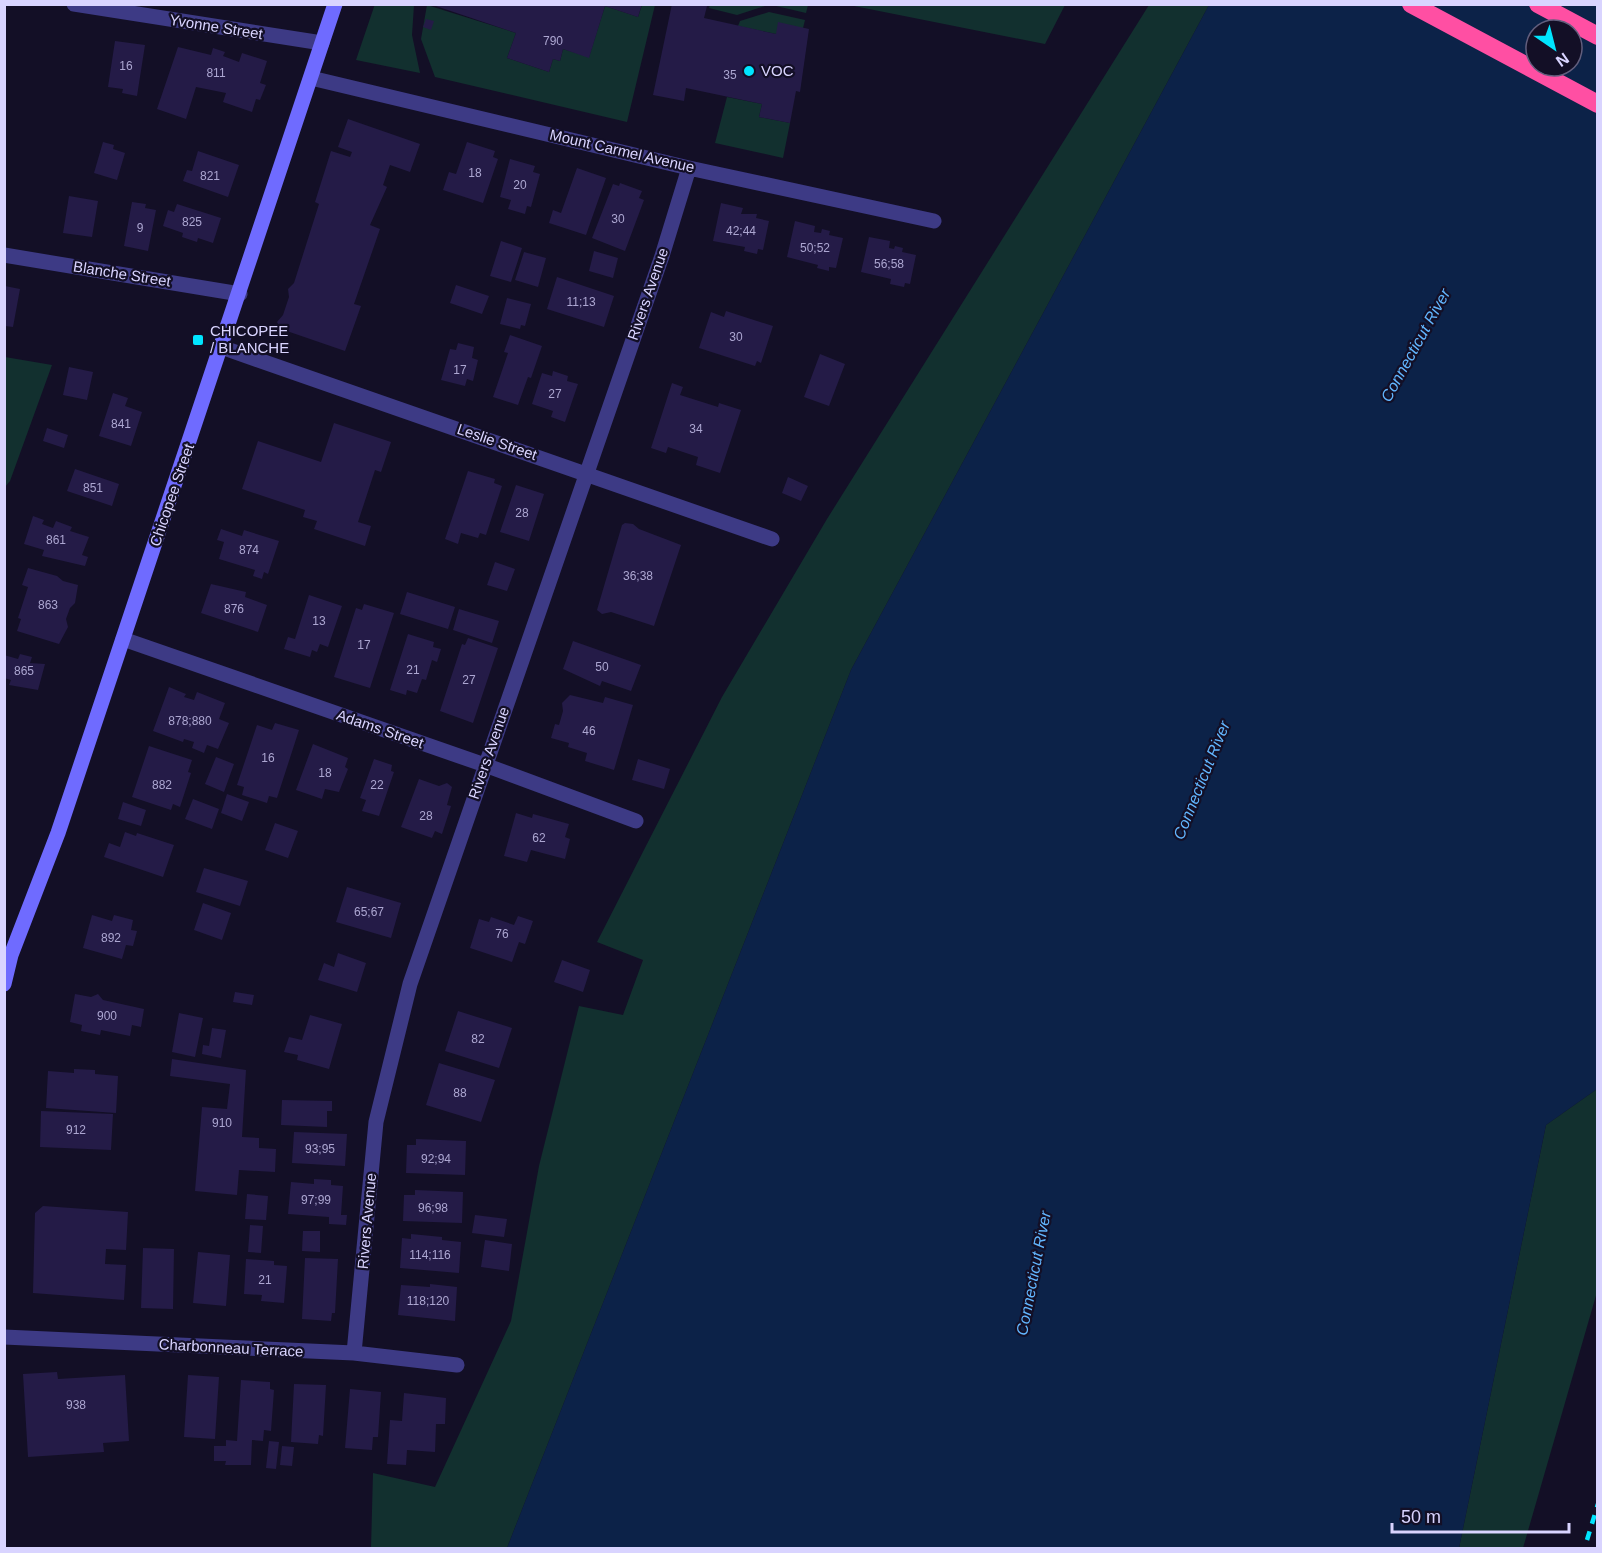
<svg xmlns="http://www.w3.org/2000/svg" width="1602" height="1553" viewBox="0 0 1602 1553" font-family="Arial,sans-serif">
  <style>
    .green { fill: #12302f }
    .water { fill: #0c2248; fill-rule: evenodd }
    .building { fill: #241b47 }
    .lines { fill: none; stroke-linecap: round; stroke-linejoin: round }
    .street { stroke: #3d3a85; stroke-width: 15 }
    .secondary { stroke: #6f6bff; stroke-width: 15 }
    .highway { stroke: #ff4fa3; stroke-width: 18 }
    .rail { stroke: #00e5ff; stroke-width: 4.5; stroke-dasharray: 9 8; stroke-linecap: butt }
    .poi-dot { fill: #00e5ff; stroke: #130f26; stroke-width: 2 }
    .labels { text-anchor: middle; stroke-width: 4.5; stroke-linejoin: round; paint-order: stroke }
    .number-label { font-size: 12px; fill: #aca6d1 }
    .street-label { font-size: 15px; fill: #d9d4ff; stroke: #130f26 }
    .poi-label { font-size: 15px; fill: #d9d4ff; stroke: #130f26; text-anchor: start }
    .water-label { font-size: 16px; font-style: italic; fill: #62b6ff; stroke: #130f26 }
  </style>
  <rect width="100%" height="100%" fill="#130f26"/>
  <path class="green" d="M375,4l39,1 -2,30 8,38 -64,-13z
    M427,5l89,28 -9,25 42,14 4,-13 7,2 3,-12 26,8 16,-51 33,11 4,-12h13l-28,117 -192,-45 -14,-38z
    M710,5v-1l58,1 -31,10 -28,-7z
    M772,5h36l-2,8z
    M849,5l216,-1v1l-20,39z
    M1149,5h60l-358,665 -344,878h-136l2,-75 62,14 76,-166 28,-155 40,-160 44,9 20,-55 -46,-18 125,-245 105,-178z
    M769,12l36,8 -2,8 -27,6 -38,-8 2,-5z
    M727,97l35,7 -3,13 31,6 -7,35 -68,-15z
    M5,357l47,8 -42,116 -5,6z
    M1597,1089v203l-74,256h-64l87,-423z"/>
  <path class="water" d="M1209,5h388v1084l-51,36 -87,423h-952l344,-878zM1536,30h36v36h-36z"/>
  <path class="building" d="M430,4h212l-4,13 -33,-11 -16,52 -26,-9 -3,12 -7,-2 -4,13 -42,-14 9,-25z
    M672,4l35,2 -3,12 72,16 2,-12 31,7 -9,63 -4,-1 -6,32 -31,-6 3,-13 -76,-16 -2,13 -31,-6z
    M426,19l8,2 -3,9 -8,-3z
    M115,41l30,4 -8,51 -15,-3 1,-4 -15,-2z
    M178,47l33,8 2,-7 12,4 -2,4 16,6 3,-9 25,8 -7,22 6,2 -6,15 -4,-1 -4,13 -29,-10 3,-9 -30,-6 -10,32 -29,-10z
    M348,119l72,25 -10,28 -20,-7 -7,20 4,2 -17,38 10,4 -26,75 7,2 -16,45 -64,-22 -4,-7 6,-7 6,-18 -1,-8 6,-6 25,-79 -4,-2 16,-51 19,6 2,-5 -14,-5z
    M103,142l11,3 -1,4 12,4 -8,27 -23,-7z
    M467,142l28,9 -2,6 5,2 -15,44 -40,-13 6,-18 7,2z
    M198,151l41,14 -11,32 -45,-16 4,-11 5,1z
    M510,159l25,7 -2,6 7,2 -9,33 -4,-1 -2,8 -17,-5 3,-9 -11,-3z
    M577,168l29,10 -20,57 -37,-12 4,-13 8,3z
    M620,183l22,8 -3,7 5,2 -19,51 -33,-13 21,-54 6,2z
    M69,196l29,5 -6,36 -29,-4z
    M132,202l14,2 -1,4 11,2 -8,41 -24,-5z
    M721,203l22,5 -2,6h16l-1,4 13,3 -6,29 -5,-1 -1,5 -13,-3 1,-4 -32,-6z
    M177,204l44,14 -8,25 -15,-5 -1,4 -15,-5 1,-4 -20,-7 5,-16 6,2z
    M795,221l20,5 -1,6 7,1 1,-4 8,2 -1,4 14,3 -7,30 -7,-1v4l-12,-3 1,-3 -31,-8z
    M869,237l21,4 -1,7 5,1 1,-3 8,2 -1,4 14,3 -6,29 -5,-1 -1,4 -14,-3 1,-5 -30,-7z
    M501,241l21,7 -11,34 -21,-6z
    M594,251l24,7 -5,20 -24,-7z
    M524,252l22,6 -8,29 -23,-7z
    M557,277l57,19 -10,31 -57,-18z
    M456,285l33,11 -7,18 -32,-11z
    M5,286l15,3 -7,38 -8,-1z
    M507,298l24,6 -6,22 -4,-1 -1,4 -20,-5z
    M726,311l47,15 -12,37 -4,-2 -2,5 -56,-18 12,-36 13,5z
    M510,335l32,11 -11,32 -3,-1 -10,28 -25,-8 15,-44 -4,-1z
    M458,343l16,4 -2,11 6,2 -5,21 -6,-2 -2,7 -24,-6 9,-31 6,1z
    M820,354l25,10 -16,42 -25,-9z
    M69,367l24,5 -6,28 -24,-5z
    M553,371l15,5 -1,5 11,3 -13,38 -14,-5 2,-6 -21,-7 10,-31 10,3z
    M672,383l11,4 -3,8 38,12 1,-4 22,7 -21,63 -24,-8 2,-8 -30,-10 -2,6 -15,-5z
    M113,393l15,5 -3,8 17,6 -11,34 -32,-10z
    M334,423l57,19 -10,30 -6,-2 -17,52 13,4 -6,20 -51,-17 3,-8 -14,-4 2,-7 -63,-21 16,-48 63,21z
    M47,428l21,7 -4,13 -21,-7z
    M75,469l44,15 -7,22 -45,-15z
    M468,471l27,8 -1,4 8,3 -16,49 -6,-2 -2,5 -17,-5 -3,11 -13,-5z
    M788,477l20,9 -7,15 -19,-8z
    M516,485l28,9 -15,47 -29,-9z
    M33,516l11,4 -2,4 11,4 3,-7 16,6 -2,4 19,6 -7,18 6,2 -3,9 -43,-10 2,-6 -20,-6z
    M625,523l8,1 6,5 42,16 -27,81 -43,-14 -9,2 -5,-4 25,-85z
    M221,529l21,7 2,-6 35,11 -11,33 -4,-2 -2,7 -9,-3 2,-6 -36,-11 5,-17 -7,-2z
    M495,562l20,7 -8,22 -20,-6z
    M28,568l29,8 6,5 15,4 -3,18 -5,5 -4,11 2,8 -9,17 -42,-13 4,-12 -3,-1 10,-31 -6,-2z
    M211,584l35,8 -1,5 22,8 -9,27 -57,-19z
    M407,592l48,15 -7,22 -48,-15z
    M309,595l33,11 -14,41 -8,-3 -3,8 -5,-2 -2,7 -26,-8 4,-12 7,2z
    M364,604l30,9 -24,75 -36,-11 22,-69 6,2z
    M459,609l40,12 -7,22 -39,-13z
    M408,634l26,8 -1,5 8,2 -4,13 -5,-2 -6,20 -4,-1 -5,14 -10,-3 -1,5 -16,-5z
    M468,638l30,10 -25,75 -33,-12 22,-67 3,1z
    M573,641l68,24 -10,26 -29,-10 -2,5 -37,-17z
    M20,654l12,3 -2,6 15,1 -7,26 -29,-5 2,-5 -7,-2v-23l14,4z
    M169,687l17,7 -2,3 10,3 3,-8 28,11 -6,16 10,4 -11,26 -11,-4 -3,8 -12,-5 2,-6 -10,-3 -1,3 -30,-11z
    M570,695l33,8 2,-6 28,8 -19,65 -29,-9 2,-8 -19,-6 1,-4 -18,-5 4,-14 4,1 4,-14 -1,-8z
    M275,723l24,7 -22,68 -8,-2 -2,7 -25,-8 2,-8 -7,-2 20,-60 15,5z
    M313,744l35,14 -3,9 3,2 -9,23 -14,-3 -3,10 -26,-9z
    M149,746l43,14 -4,12 3,1 -11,34 -7,-3 -2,6 -39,-13z
    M216,757l18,7 -10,28 -19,-8z
    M374,759l18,6 -1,6 3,1 -15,44 -17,-5 4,-11 -6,-2z
    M638,759l32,10 -6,20 -32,-9z
    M419,779l20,7 8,-3 5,4 -5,18 4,1 -9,28 -7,-3 -3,7 -31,-11z
    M227,794l22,8 -7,19 -21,-8z
    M193,799l26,10 -7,20 -27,-10z
    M123,802l23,8 -5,16 -23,-7z
    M516,813l16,5 1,-4 36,10 -4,13 5,2 -5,20 -34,-9 -4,12 -23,-6z
    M275,823l23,8 -10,27 -23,-8z
    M125,832l11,4 1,-3 37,12 -11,32 -59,-20 5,-14 11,4z
    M204,868l44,13 -8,25 -44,-14z
    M347,887l54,16 -10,35 -55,-16z
    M203,903l28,10 -9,27 -28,-10z
    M92,915l20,6 2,-6 19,5 -2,10 6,1 -4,15 -7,-1 -4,14 -39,-11z
    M518,916l15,5 -8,23 -6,-2 -7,20 -42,-14 9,-29 10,3 2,-5 23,8z
    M338,953l28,10 -9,29 -39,-12 6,-17 10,4z
    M562,960l28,10 -7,22 -29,-10z
    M235,992l19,3 -2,10 -19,-3z
    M75,994l16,3 7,-3 5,6 41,9 -3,18 -9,-2 -2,11 -29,-6 -1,5 -19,-4 1,-6 -12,-3z
    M458,1011l54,17 -13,40 -54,-17z
    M179,1013l24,5 -8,39 -23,-5z
    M310,1015l32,9 -13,45 -32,-9 1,-5 -14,-3 5,-15 13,3z
    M212,1028l14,2 -5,28 -19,-4 1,-9 6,1z
    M172,1059l74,11 -4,67 17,1v10l17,1 -1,23 -36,-2 -2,25 -42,-4 7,-84 25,2 3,-25 -60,-8z
    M439,1063l56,17 -14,42 -55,-17z
    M74,1069l21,1v4l23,2 -2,37 -70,-5 2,-37 26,2z
    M282,1100l50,1v10h-5v16l-46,-2z
    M41,1111l72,3 -2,36 -71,-3z
    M294,1132l53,2 -2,32 -53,-3z
    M416,1139l50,2 -1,34 -59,-2 1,-28h9z
    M314,1179l17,1v5l12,1 -2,29h6l-1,10 -17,-1v-7l-41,-3 3,-32 23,2z
    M415,1190l48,2 -1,31 -59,-2 1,-26h11z
    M247,1194l21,2 -2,24 -21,-1z
    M43,1206l85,6 -2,38 -20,-1 -1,15 21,1 -2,35 -91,-7 2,-80z
    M475,1215l32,4 -3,18 -32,-4z
    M250,1225l13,1 -2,27 -13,-1z
    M303,1231h17v21l-18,-1z
    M411,1234l31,3v3l19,2 -2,31 -59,-5 2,-30 9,1z
    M485,1240l27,4 -3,27 -28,-4z
    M143,1248l31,1 -1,60 -32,-1z
    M198,1252l32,3 -4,51 -33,-3z
    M305,1258l33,1 -3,54h-3l-1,8 -29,-2z
    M246,1259l28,2v4l13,1 -3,37 -23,-2 1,-6 -18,-1z
    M430,1284l27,3 -2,34 -57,-6 3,-30 29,2z
    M57,1372l1,7 67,-4 4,66 -26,2 1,9 -76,5 -5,-83z
    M188,1375l31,2 -4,62 -31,-2z
    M241,1380l29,2v7l4,1 -3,41 -7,-1 -1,11 -11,-1 -1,25h-26l1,-4h-12v-15h12v-6l11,1z
    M294,1384l32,1 -3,51 -4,-1 -1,9 -27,-2z
    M350,1389l31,3 -3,45h-5l-1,13 -27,-2z
    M404,1393l42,5 -1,26h-9l-1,28 -28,-2 -1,15 -19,-1 3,-44 12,1z
    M269,1441l10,1 -3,27 -10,-1z
    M282,1446l12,1 -2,19 -12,-1z"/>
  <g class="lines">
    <path class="street" d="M74,4l248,39
      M311,78l378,90 245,53
      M4,255l236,39
      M221,347l551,192
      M123,639l362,126 151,56
      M4,1337l350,16 103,12
      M354,1353l22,-231 34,-138 252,-728 27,-88"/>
    <path class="secondary" d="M4,984l7,-29 47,-122 277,-829"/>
    <path class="highway" d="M1411,4l187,100
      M1538,4l60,32"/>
    <path class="rail" d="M1587,1540l11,-36"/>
  </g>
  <g class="poi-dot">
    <circle cx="749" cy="71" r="6"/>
    <rect x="192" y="334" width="12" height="12" rx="3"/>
  </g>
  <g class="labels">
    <g class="number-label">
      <text x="553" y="45">790</text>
      <text x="126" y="70">16</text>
      <text x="216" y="77">811</text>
      <text x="730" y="79">35</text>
      <text x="475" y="177">18</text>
      <text x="210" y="180">821</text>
      <text x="520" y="189">20</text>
      <text x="618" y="223">30</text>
      <text x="192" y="226">825</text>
      <text x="140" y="232">9</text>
      <text x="741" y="235">42;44</text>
      <text x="815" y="252">50;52</text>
      <text x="889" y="268">56;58</text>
      <text x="581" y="306">11;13</text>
      <text x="736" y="341">30</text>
      <text x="460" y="374">17</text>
      <text x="555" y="398">27</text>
      <text x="121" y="428">841</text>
      <text x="696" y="433">34</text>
      <text x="93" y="492">851</text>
      <text x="522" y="517">28</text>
      <text x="56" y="544">861</text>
      <text x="249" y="554">874</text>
      <text x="638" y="580">36;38</text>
      <text x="48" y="609">863</text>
      <text x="234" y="613">876</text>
      <text x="319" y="625">13</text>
      <text x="364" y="649">17</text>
      <text x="602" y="671">50</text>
      <text x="413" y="674">21</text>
      <text x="24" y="675">865</text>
      <text x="469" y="684">27</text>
      <text x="190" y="725">878;880</text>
      <text x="589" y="735">46</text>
      <text x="268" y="762">16</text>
      <text x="325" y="777">18</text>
      <text x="162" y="789">882</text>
      <text x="377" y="789">22</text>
      <text x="426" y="820">28</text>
      <text x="539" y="842">62</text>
      <text x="369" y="916">65;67</text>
      <text x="502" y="938">76</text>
      <text x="111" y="942">892</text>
      <text x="107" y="1020">900</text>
      <text x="478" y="1043">82</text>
      <text x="460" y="1097">88</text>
      <text x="222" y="1127">910</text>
      <text x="76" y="1134">912</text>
      <text x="320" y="1153">93;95</text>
      <text x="436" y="1163">92;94</text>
      <text x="316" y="1204">97;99</text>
      <text x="433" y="1212">96;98</text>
      <text x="430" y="1259">114;116</text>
      <text x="265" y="1284">21</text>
      <text x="428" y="1305">118;120</text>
      <text x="76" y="1409">938</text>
    </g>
    <g class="street-label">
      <text transform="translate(216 27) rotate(9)" y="5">Yvonne Street</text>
      <text transform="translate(622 151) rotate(13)" y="5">Mount Carmel Avenue</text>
      <text transform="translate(122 274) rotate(9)" y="5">Blanche Street</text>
      <text transform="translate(648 294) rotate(-71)" y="5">Rivers Avenue</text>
      <text transform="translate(497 442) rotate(19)" y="5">Leslie Street</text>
      <text transform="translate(172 495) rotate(-71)" y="5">Chicopee Street</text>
      <text transform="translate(380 729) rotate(19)" y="5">Adams Street</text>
      <text transform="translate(489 753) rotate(-71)" y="5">Rivers Avenue</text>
      <text transform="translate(367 1221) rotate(-85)" y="5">Rivers Avenue</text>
      <text transform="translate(231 1348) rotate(3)" y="5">Charbonneau Terrace</text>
    </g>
    <g class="poi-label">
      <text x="761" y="76">VOC</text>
      <text x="210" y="336">CHICOPEE<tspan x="210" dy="17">/ BLANCHE</tspan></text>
    </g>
    <g class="water-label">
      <text transform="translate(1415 345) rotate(-61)" y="6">Connecticut River</text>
      <text transform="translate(1201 780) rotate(-68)" y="6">Connecticut River</text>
      <text transform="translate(1033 1273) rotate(-79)" y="6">Connecticut River</text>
    </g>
  </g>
  <rect width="1602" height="1553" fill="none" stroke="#d9d4ff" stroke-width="12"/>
  <g transform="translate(1554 48) rotate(145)"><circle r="28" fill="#130f26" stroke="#625e7d" stroke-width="1.5"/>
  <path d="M0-4.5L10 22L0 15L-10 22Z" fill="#00e5ff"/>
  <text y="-9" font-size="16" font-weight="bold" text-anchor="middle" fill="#d9d4ff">N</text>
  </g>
  <path d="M1392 1523v9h177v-9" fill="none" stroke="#d9d4ff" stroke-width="3"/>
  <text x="1401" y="1523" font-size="18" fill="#d9d4ff" stroke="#130f26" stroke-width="4.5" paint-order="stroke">50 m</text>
</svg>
